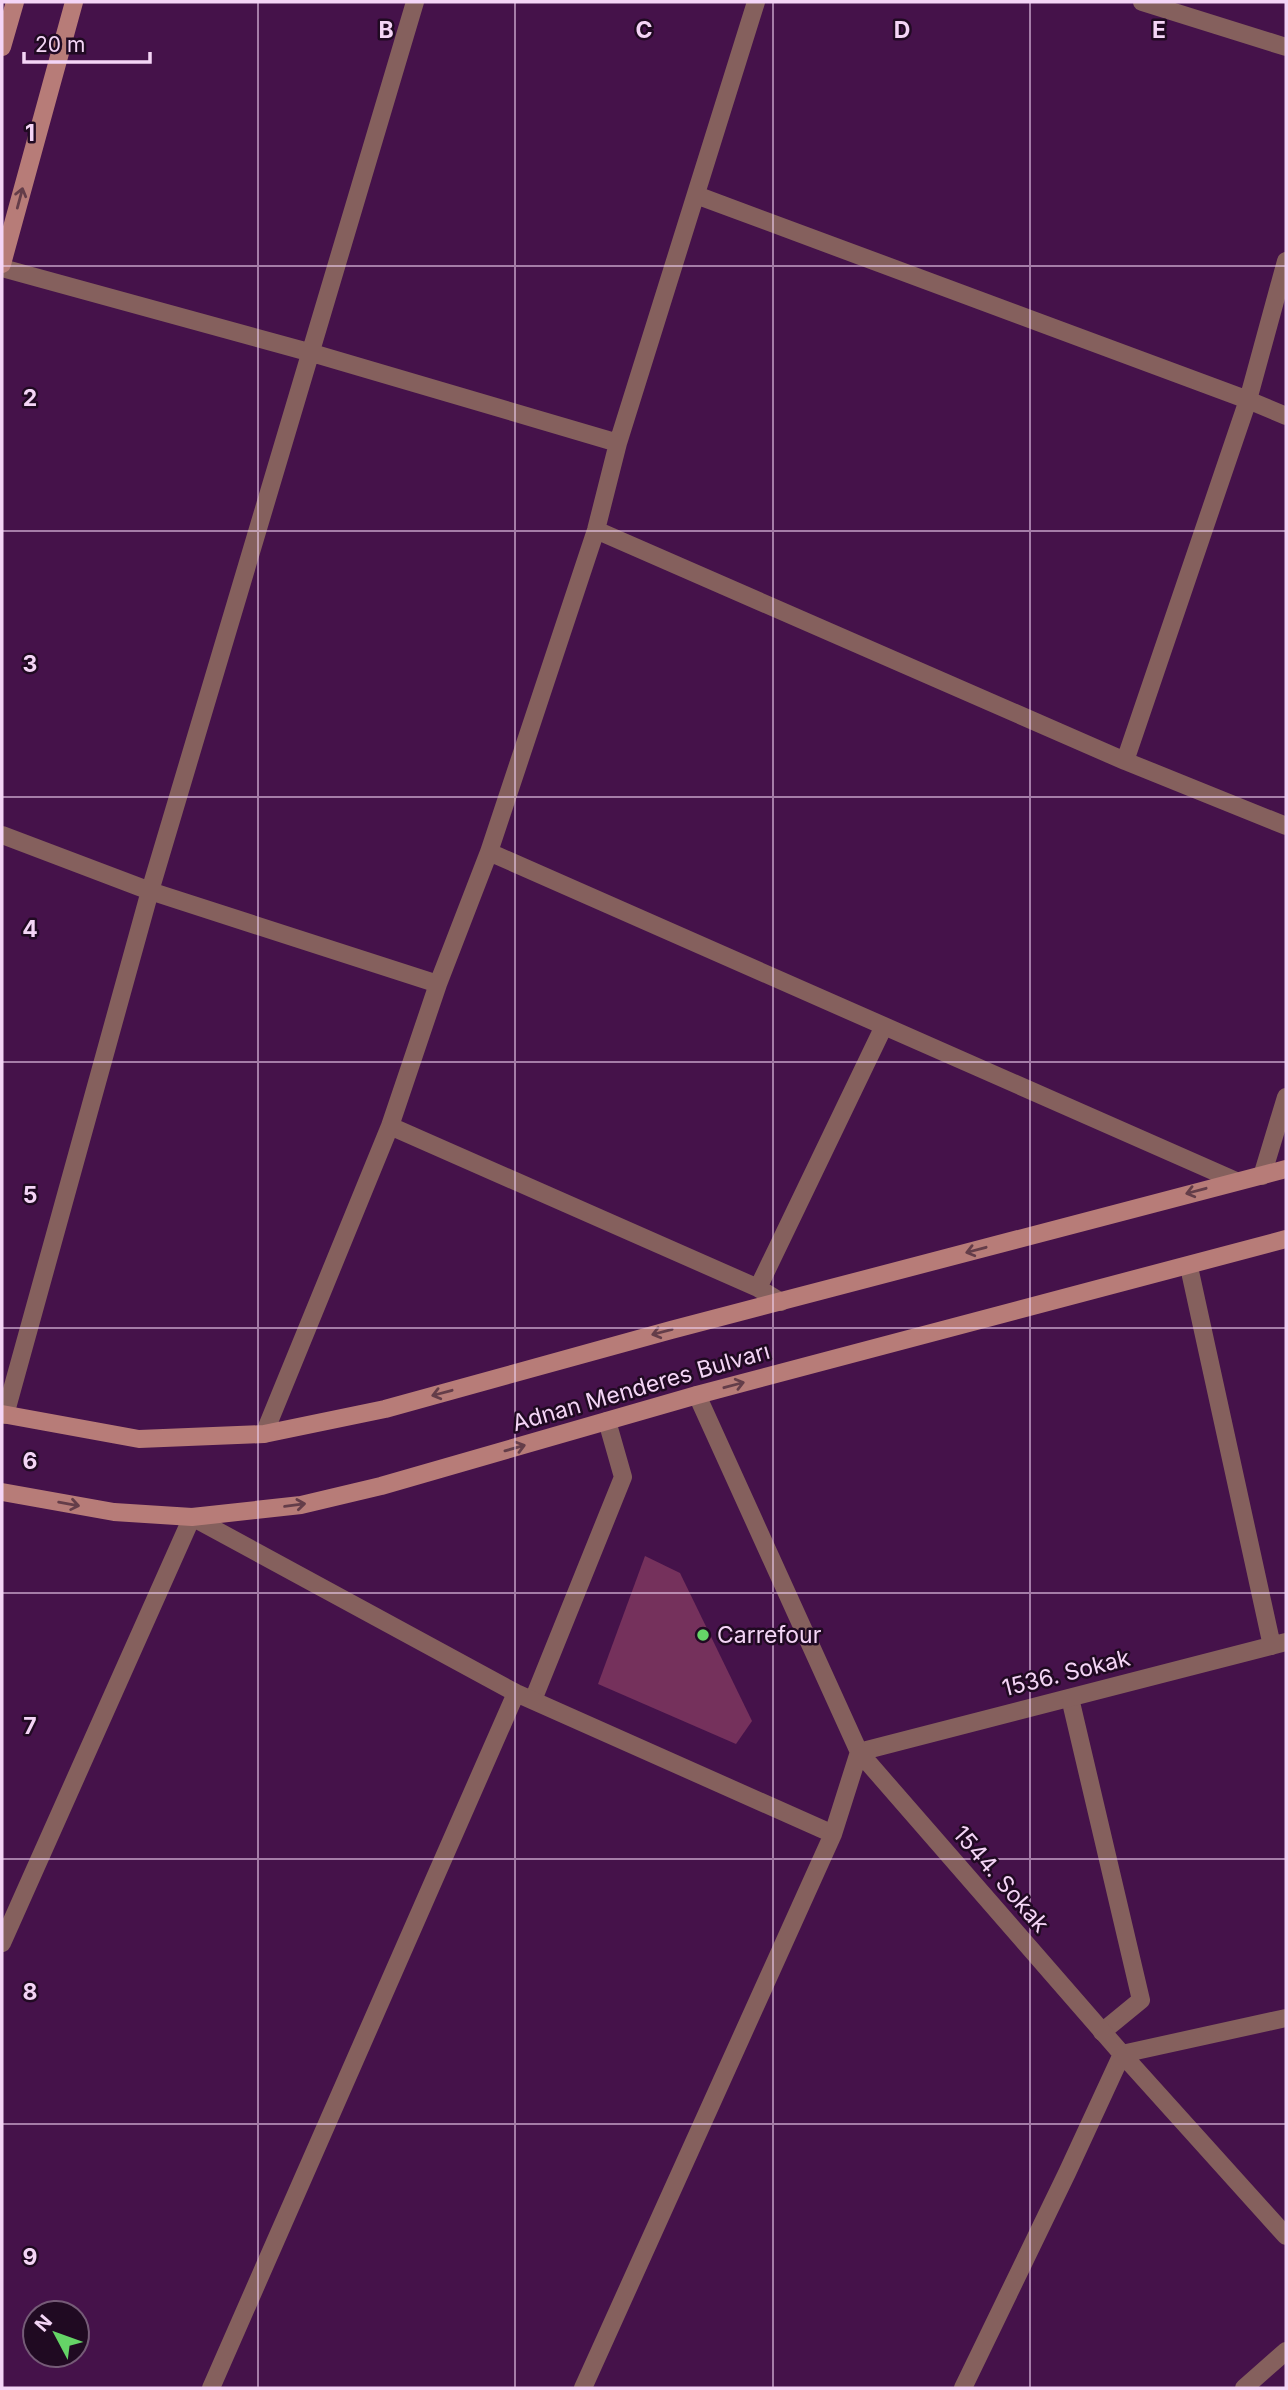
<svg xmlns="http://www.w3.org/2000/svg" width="1288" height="2390" viewBox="0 0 1288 2390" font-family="Inter,sans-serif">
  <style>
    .building { fill: #75315c }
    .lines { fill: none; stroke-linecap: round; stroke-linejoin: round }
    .lane { stroke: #85605d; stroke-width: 18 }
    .street { stroke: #85605d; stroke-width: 18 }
    .secondary { stroke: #b77c78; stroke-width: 18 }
    .oneway { stroke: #643d49 }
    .grid { fill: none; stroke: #f4d5f6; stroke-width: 2; stroke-opacity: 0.55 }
    .poi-dot { fill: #65d467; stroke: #200a22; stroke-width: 2.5 }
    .labels { text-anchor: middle; stroke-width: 5; stroke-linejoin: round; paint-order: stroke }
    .street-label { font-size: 23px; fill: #f4d5f6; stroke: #200a22 }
    .poi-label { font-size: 23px; fill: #f4d5f6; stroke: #200a22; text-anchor: start }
    .grid-label { font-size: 23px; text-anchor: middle; font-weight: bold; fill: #f4d5f6; stroke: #200a22; stroke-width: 5; stroke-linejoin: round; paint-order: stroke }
  </style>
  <rect width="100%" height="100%" fill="#45124a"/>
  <path class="building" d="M645,1556l35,17 72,148 -16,23 -138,-60z"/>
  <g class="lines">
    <path class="lane" d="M1070,1698l71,302 -39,32
      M533,1700l90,-223 -16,-56
      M1244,2388l42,-37"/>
    <path class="street" d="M1142,2l144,45
      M696,195l552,205 38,16
      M2,268l310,85 306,90
      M596,530l529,231 161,65
      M1125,761l123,-361 38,-139
      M2,835l148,56 288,93
      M489,852l747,329
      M390,1126l368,162 23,14
      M1262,1176l24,-79
      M1189,1267l83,379
      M758,1288l126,-262
      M697,1395l162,357 263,302 -55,119 -104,215
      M5,1415l145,-524 265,-889
      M264,1434l126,-308 48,-142 51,-132 107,-322 22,-87 138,-441
      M2,1943l190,-426 324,176 317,141
      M1286,2018l-164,36 164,182
      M211,2388l305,-695
      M583,2388l250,-554 26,-82 427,-110"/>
    <path class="secondary" d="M2,47l13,-45
      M2,264l72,-262
      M2,1414l137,25 125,-5 121,-25 286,-79 615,-161
      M2,1492l112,20 78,5 109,-12 80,-19 316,-91 589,-156"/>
  </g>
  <defs><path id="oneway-shaft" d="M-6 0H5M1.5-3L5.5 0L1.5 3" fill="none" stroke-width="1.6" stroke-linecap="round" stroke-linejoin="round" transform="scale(1.75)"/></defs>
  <g class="oneway">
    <use href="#oneway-shaft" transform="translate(20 198) rotate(-75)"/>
    <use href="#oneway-shaft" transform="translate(1196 1191) rotate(165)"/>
    <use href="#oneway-shaft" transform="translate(976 1250) rotate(165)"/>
    <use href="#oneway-shaft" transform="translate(662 1332) rotate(165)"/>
    <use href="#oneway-shaft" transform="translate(734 1385) rotate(-15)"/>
    <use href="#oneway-shaft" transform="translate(442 1393) rotate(165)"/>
    <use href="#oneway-shaft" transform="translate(515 1448) rotate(-16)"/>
    <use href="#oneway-shaft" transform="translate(69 1504) rotate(10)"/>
    <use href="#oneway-shaft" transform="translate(295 1505) rotate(-8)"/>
  </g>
  <path class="grid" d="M258,2v2386M515,2v2386M773,2v2386M1030,2v2386M2,266h1284M2,531h1284M2,797h1284M2,1062h1284M2,1328h1284M2,1593h1284M2,1859h1284M2,2124h1284"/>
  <circle class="poi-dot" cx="703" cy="1635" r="7"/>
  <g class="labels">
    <g class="street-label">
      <text transform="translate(641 1387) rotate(-16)" y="8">Adnan Menderes Bulvarı</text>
      <text transform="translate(1066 1673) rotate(-14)" y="8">1536. Sokak</text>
      <text transform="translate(1001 1879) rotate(49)" y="8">1544. Sokak</text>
    </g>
    <g class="poi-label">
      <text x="717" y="1643">Carrefour</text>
    </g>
  </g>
  <g class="grid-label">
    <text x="386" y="38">B</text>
    <text x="644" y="38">C</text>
    <text x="902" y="38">D</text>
    <text x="1159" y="38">E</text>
    <text x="30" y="141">1</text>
    <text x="30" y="406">2</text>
    <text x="30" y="672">3</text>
    <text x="30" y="937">4</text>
    <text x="30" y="1203">5</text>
    <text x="30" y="1469">6</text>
    <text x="30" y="1734">7</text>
    <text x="30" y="2000">8</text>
    <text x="30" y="2265">9</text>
  </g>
  <rect width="1288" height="2390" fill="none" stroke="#f4d5f6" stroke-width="7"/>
  <g transform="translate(56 2334) rotate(311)"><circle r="33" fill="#200a22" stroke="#755b77" stroke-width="2"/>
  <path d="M0-5L12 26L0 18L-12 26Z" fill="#65d467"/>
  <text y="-10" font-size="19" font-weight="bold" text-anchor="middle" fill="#f4d5f6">N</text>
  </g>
  <path d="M24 52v10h126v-10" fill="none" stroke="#f4d5f6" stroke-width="3.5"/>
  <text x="35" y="52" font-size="21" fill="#f4d5f6" stroke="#200a22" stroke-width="5" paint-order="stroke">20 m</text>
</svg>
